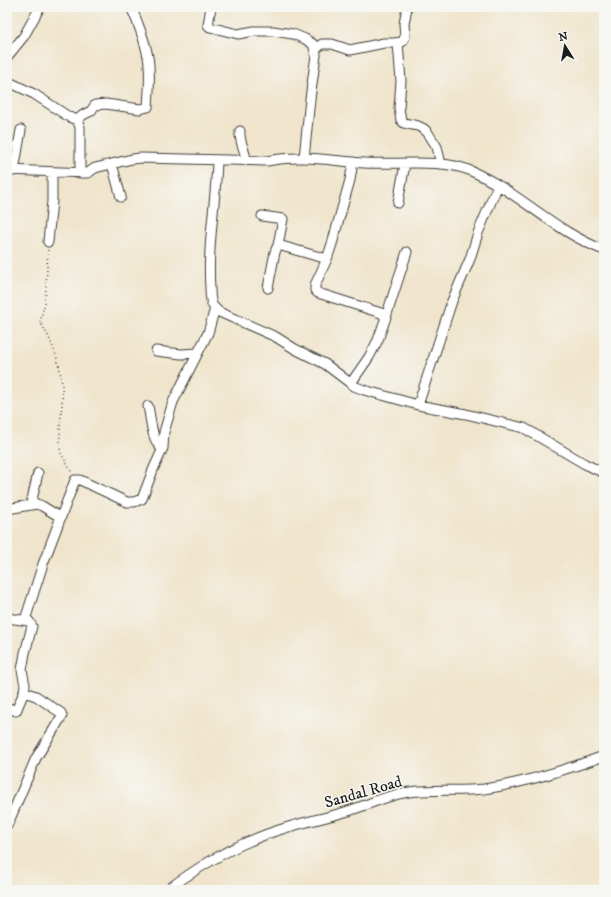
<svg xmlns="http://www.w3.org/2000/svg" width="611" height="897" viewBox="0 0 611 897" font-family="'IM FELL DW Pica',serif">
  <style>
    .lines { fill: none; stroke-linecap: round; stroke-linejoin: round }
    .minor-casing { stroke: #3c3a36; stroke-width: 11 }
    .path { stroke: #3c3a36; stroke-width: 1.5; stroke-dasharray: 1 3; stroke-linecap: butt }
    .minor { stroke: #fff; stroke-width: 9 }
    .labels { text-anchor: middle; stroke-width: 3; stroke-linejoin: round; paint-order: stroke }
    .street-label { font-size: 16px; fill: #1c1c1c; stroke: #f6f6f2 }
  </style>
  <rect width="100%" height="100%" fill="#f6f6f2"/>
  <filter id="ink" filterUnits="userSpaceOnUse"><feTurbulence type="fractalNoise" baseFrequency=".025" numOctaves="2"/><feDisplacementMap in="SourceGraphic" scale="8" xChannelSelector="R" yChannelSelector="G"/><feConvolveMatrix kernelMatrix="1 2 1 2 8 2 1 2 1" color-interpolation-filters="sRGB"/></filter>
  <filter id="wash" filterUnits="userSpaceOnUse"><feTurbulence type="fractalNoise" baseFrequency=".012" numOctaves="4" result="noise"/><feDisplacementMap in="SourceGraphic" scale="16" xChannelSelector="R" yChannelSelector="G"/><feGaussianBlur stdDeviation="0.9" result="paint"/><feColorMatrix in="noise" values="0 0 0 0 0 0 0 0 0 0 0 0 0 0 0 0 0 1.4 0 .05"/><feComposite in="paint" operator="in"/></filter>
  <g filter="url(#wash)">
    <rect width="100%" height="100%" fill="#f0e5cc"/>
  </g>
  <g filter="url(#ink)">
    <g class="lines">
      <defs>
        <path id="minor" d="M211,7l-3,18 2,2 28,7 16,-3h19l20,3 12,5 8,5 3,11 -6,44 -6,59
          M398,43l3,38 -2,27 2,12 3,3 14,3 6,3 4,4 9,14 4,17
          M315,50l7,-6h10l18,6 34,-7h10l8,-1 2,-3 1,-3 -1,-12 3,-17
          M7,57l17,-21 16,-29
          M7,81l27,13 35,23 8,3 3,7v46
          M77,120l6,-5 8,-4 4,-6 11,-1 34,5 8,-2c1,-17 3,-34 0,-50 -3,-17 -10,-34 -17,-50
          M240,131c-1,11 5,18 6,29
          M217,160c-1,43 -10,85 -7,128 0,6 0,13 3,18 1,2 4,4 6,6l57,25 19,12 30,15 29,22 10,4 54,15 48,9 58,14 61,36 19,9
          M112,164l9,33
          M7,170l81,3 7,-5 37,-9 9,-1 126,3c33,-7 65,0 98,2 31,2 77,-5 106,8 47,20 84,61 133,79
          M14,171l7,-41
          M398,203l7,-39
          M262,216l21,3 -5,26 49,14
          M48,242l4,-41v-29
          M268,288l7,-36 3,-7
          M386,317l21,-65
          M156,351l25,3 17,-1
          M351,383l18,-26 9,-17 8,-23 -5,-4 -63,-20 -3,-3v-5l12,-26 5,-15 18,-64 3,-18
          M418,405l34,-104 18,-42 8,-26 20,-48
          M148,406c3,13 3,32 13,42h2
          M31,504l7,-31
          M7,509l30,-5 5,2 18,11
          M7,618l22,3 3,5 -7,27 -3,17 3,15 -1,7 -8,19 -9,-4
          M25,620l18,-56 32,-84h5l47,22h7l8,-3 11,-29 10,-22 1,-16 9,-30 35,-69 7,-25
          M7,826l29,-68 26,-42 -1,-3 -25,-17 -12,-4
          M167,890c26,-19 53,-37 83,-49 30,-14 64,-20 95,-29 20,-6 38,-15 58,-19 27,-5 55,-1 81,-4 41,-6 81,-19 120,-33"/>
      </defs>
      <use href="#minor" class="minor-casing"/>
      <path class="path" d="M48,250l-3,53 -5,19c15,23 24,52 22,80 -1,16 -3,31 -2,47l1,4 11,20
        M602,463l2,-4"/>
      <use href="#minor" class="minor"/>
    </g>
  </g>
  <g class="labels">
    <g class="street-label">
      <text transform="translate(363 791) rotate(-16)" y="6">Sandal Road</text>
    </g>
  </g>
  <rect width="611" height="897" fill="none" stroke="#f6f6f2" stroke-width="24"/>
  <g transform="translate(565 46) rotate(349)" stroke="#f6f6f2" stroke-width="3" paint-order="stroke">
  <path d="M0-3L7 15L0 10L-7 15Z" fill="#1c1c1c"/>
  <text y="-6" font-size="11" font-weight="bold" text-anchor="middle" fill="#1c1c1c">N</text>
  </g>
</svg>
